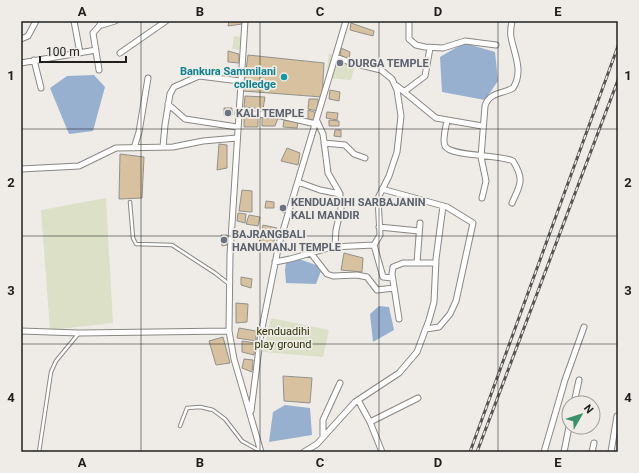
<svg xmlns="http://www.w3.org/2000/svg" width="639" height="473" viewBox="0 0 639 473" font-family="Roboto,sans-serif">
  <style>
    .green { fill: #dbe0c7 }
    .water { fill: #97b0d0 }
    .building { fill: #d7c19e; stroke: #93918d }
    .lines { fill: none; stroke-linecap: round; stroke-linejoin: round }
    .service-casing { stroke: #8a8884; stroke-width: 4.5 }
    .minor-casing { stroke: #8a8884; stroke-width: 7 }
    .service { stroke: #fff; stroke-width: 2.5 }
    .minor { stroke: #fff; stroke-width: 5 }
    .rail-casing { stroke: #565553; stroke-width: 3 }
    .rail { stroke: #efece8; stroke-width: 1.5; stroke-dasharray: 4.5; stroke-linecap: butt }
    .grid { fill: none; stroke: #21201f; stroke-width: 1; stroke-opacity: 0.55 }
    .worship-dot { fill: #6b7280; stroke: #efece8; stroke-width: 1.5 }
    .culture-dot { fill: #0f9aa8; stroke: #efece8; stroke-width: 1.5 }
    .labels { text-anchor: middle; stroke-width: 3.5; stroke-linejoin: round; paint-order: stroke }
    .worship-label { font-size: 11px; font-weight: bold; fill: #5b616d; stroke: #efece8; text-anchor: start }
    .culture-label { font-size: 11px; font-weight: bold; fill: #0d838f; stroke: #efece8; text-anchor: end }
    .park-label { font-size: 11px; fill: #2c3202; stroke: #efece8 }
    .neatline { fill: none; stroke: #21201f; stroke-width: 1.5 }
    .grid-label { font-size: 13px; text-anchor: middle; font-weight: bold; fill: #21201f }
  </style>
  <rect width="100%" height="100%" fill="#efece8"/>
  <path class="green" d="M234,36l8,1 -1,13 -9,-1z
    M329,53l8,6 18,7 -4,14 -25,-2z
    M106,198l7,125 -63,7 -9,-120z
    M271,318l58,12 -6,27 -60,-5z"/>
  <path class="water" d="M464,43l31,9 3,29 -13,19 -43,-8 -2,-35z
    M94,75l11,12 -12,44 -24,3 -19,-46 17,-12z
    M299,259l17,6 5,6 -5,13 -30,-1 -1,-13 1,-7z
    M379,306l10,1 5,23 -21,12 -3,-28z
    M285,405l25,3 2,27 -43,7 4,-30z"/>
  <path class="building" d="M229,21h13v3l-14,2z
    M351,23l23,8 -1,5 -23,-6z
    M341,48l9,4 -1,8 -9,-3z
    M228,51l11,3v9l-11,-1z
    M248,55l76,8 -2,34 -79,-6z
    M339,60l4,1 -2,5 -4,-1z
    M330,90l10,2 -1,9 -10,-2z
    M245,96l20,1 -2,12 -19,-2z
    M309,99h9v12l-10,-2z
    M224,108h8v7h-8z
    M308,110l9,3 -1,8 -8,-2z
    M327,112l11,1 -1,7 -11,-2z
    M244,115l14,2v10h-14z
    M262,117l16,1 -3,8h-13z
    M284,120l14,2 -1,6 -14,-1z
    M329,120l10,1v5h-10z
    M335,130h6v7l-7,-1z
    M219,144l8,1v23l-10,2z
    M287,148l13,5 -2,12 -17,-4z
    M120,154l24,3 -2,41 -23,1z
    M242,190l10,1v21l-13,-1z
    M266,201l8,1v6h-9z
    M281,205l5,1 -2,7 -5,-3z
    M238,213l8,1 -1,9 -8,-2z
    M249,215l11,2 -2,9 -12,-2z
    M263,225l14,3 -4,18 -14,-2z
    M221,235h6v10l-5,1z
    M306,246v3l-5,4v-5z
    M344,253l19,5 -1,14 -21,-2z
    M241,277l11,2 -1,9 -10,-3z
    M236,303l12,1 -1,18 -11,1z
    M239,328l17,3v10l-19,-3z
    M223,337l7,26 -14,2 -7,-24z
    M242,341l13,2 -1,12 -12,-3z
    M244,359l9,1 -1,12 -10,-4z
    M283,376l29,2 -2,25 -26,-2z"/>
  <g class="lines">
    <defs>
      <path id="service" d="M130,202l3,36 3,6 36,1 43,28 14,11
        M180,426l7,-18 13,-1 13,3 12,9 17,22 18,10
        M39,452l12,-80 5,-11 23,-28"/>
      <path id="minor" d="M74,21l6,32
        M245,21l-15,234 -1,76 5,28 27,93
        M409,21v18l7,6 9,2 18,1 22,-7 31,4
        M100,22l2,3 13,-4
        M21,39l7,-3 8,-15
        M120,53l46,-32
        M336,57l16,6 29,7 11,9 5,11 4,26 -4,36 -8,24 -11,22 2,37 -6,10 9,32 9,1
        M34,60l7,28
        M21,63l75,-13
        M99,70l-6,-37 8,-9
        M397,86l39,32 46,8
        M405,91l20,-15 5,-28
        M168,104l17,15 52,8
        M238,113l43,3 35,8
        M447,121c-1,6 -5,19 -2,25 6,11 55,8 68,15 12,19 7,24 -1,42
        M324,143l21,2 9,9 11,4
        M163,147l2,-22 5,-31 4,-7 25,-11 41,5
        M134,148l5,-16 9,-54
        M21,169l58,-3 37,-18 57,-1 30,-6 34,-3
        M298,182l22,8 20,4
        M382,189l65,18 26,16 -17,78 -6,13 -11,13 -13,2
        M482,198l4,-17 -5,-24 4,-51c4,-14 18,-12 28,-18 11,-17 1,-34 -2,-51 -1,-5 0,-11 1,-16
        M379,227l40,4
        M332,247l42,-2
        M310,252l17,22 6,2 24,-1 10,2 10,13 17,-2
        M275,262l15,-3 42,-12 3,-3 1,-14 6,-26 -3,-12 -11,-19 -5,-39 -6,-13
        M417,263l3,-40
        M399,319l-7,-45 1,-7 10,-4h33
        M21,331l58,2 150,-2
        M358,400l12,22 12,30
        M574,403l5,-23
        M251,411l10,-78 18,-89 67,-223
        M370,422l48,-24
        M323,437v-17l17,-37
        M304,452l13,-8 38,-42 44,-29 18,-21 12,-32 5,-18 2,-43 7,-53
        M544,452l21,-72 19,-53
        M564,452l5,-25
        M592,452l2,-9
        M611,452l6,-36"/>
    </defs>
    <use href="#service" class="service-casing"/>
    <use href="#minor" class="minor-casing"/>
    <use href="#service" class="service"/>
    <use href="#minor" class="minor"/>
    <defs>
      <path id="rail" d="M470,452l148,-406
        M477,452l141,-372"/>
    </defs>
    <use href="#rail" class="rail-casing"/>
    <use href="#rail" class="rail"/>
  </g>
  <path class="grid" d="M141,21v431M260,21v431M379,21v431M498,21v431M21,129h597M21,236h597M21,344h597"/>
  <g class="worship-dot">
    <circle cx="340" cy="63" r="4"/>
    <circle cx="228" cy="113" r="4"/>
    <circle cx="283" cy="208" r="4"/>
    <circle cx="224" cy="240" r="4"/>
  </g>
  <circle class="culture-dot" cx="284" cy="77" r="4"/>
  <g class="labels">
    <g class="worship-label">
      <text x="348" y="67">DURGA TEMPLE</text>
      <text x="236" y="117">KALI TEMPLE</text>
      <text x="291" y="206">KENDUADIHI SARBAJANIN<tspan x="291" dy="13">KALI MANDIR</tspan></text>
      <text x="232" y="238">BAJRANGBALI<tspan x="232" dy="13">HANUMANJI TEMPLE</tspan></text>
    </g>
    <g class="culture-label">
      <text x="276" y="75">Bankura Sammilani<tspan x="276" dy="13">colledge</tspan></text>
    </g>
    <g class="park-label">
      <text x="283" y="335">kenduadihi<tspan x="283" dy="13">play ground</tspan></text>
    </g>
  </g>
  <rect width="639" height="473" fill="none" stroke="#efece8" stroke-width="44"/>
  <g transform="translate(581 415) rotate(51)"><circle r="19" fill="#efece8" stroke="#9d9a98"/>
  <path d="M0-3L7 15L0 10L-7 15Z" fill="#399267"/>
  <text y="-6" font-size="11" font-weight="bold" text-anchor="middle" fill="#21201f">N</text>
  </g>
  <path d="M40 56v6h86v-6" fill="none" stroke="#21201f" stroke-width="2"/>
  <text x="46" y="56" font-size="12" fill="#21201f" stroke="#efece8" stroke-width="3" paint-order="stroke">100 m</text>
  <rect x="22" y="22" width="595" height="429" class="neatline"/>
  <g class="grid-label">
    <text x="82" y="16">A</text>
    <text x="200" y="16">B</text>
    <text x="320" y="16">C</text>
    <text x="438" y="16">D</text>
    <text x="558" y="16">E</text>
    <text x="11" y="80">1</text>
    <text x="628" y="80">1</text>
    <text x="11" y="187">2</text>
    <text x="628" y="187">2</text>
    <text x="11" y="295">3</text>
    <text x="628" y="295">3</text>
    <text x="11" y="402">4</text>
    <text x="628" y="402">4</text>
    <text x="82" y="467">A</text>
    <text x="200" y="467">B</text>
    <text x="320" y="467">C</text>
    <text x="438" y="467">D</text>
    <text x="558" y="467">E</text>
  </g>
</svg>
